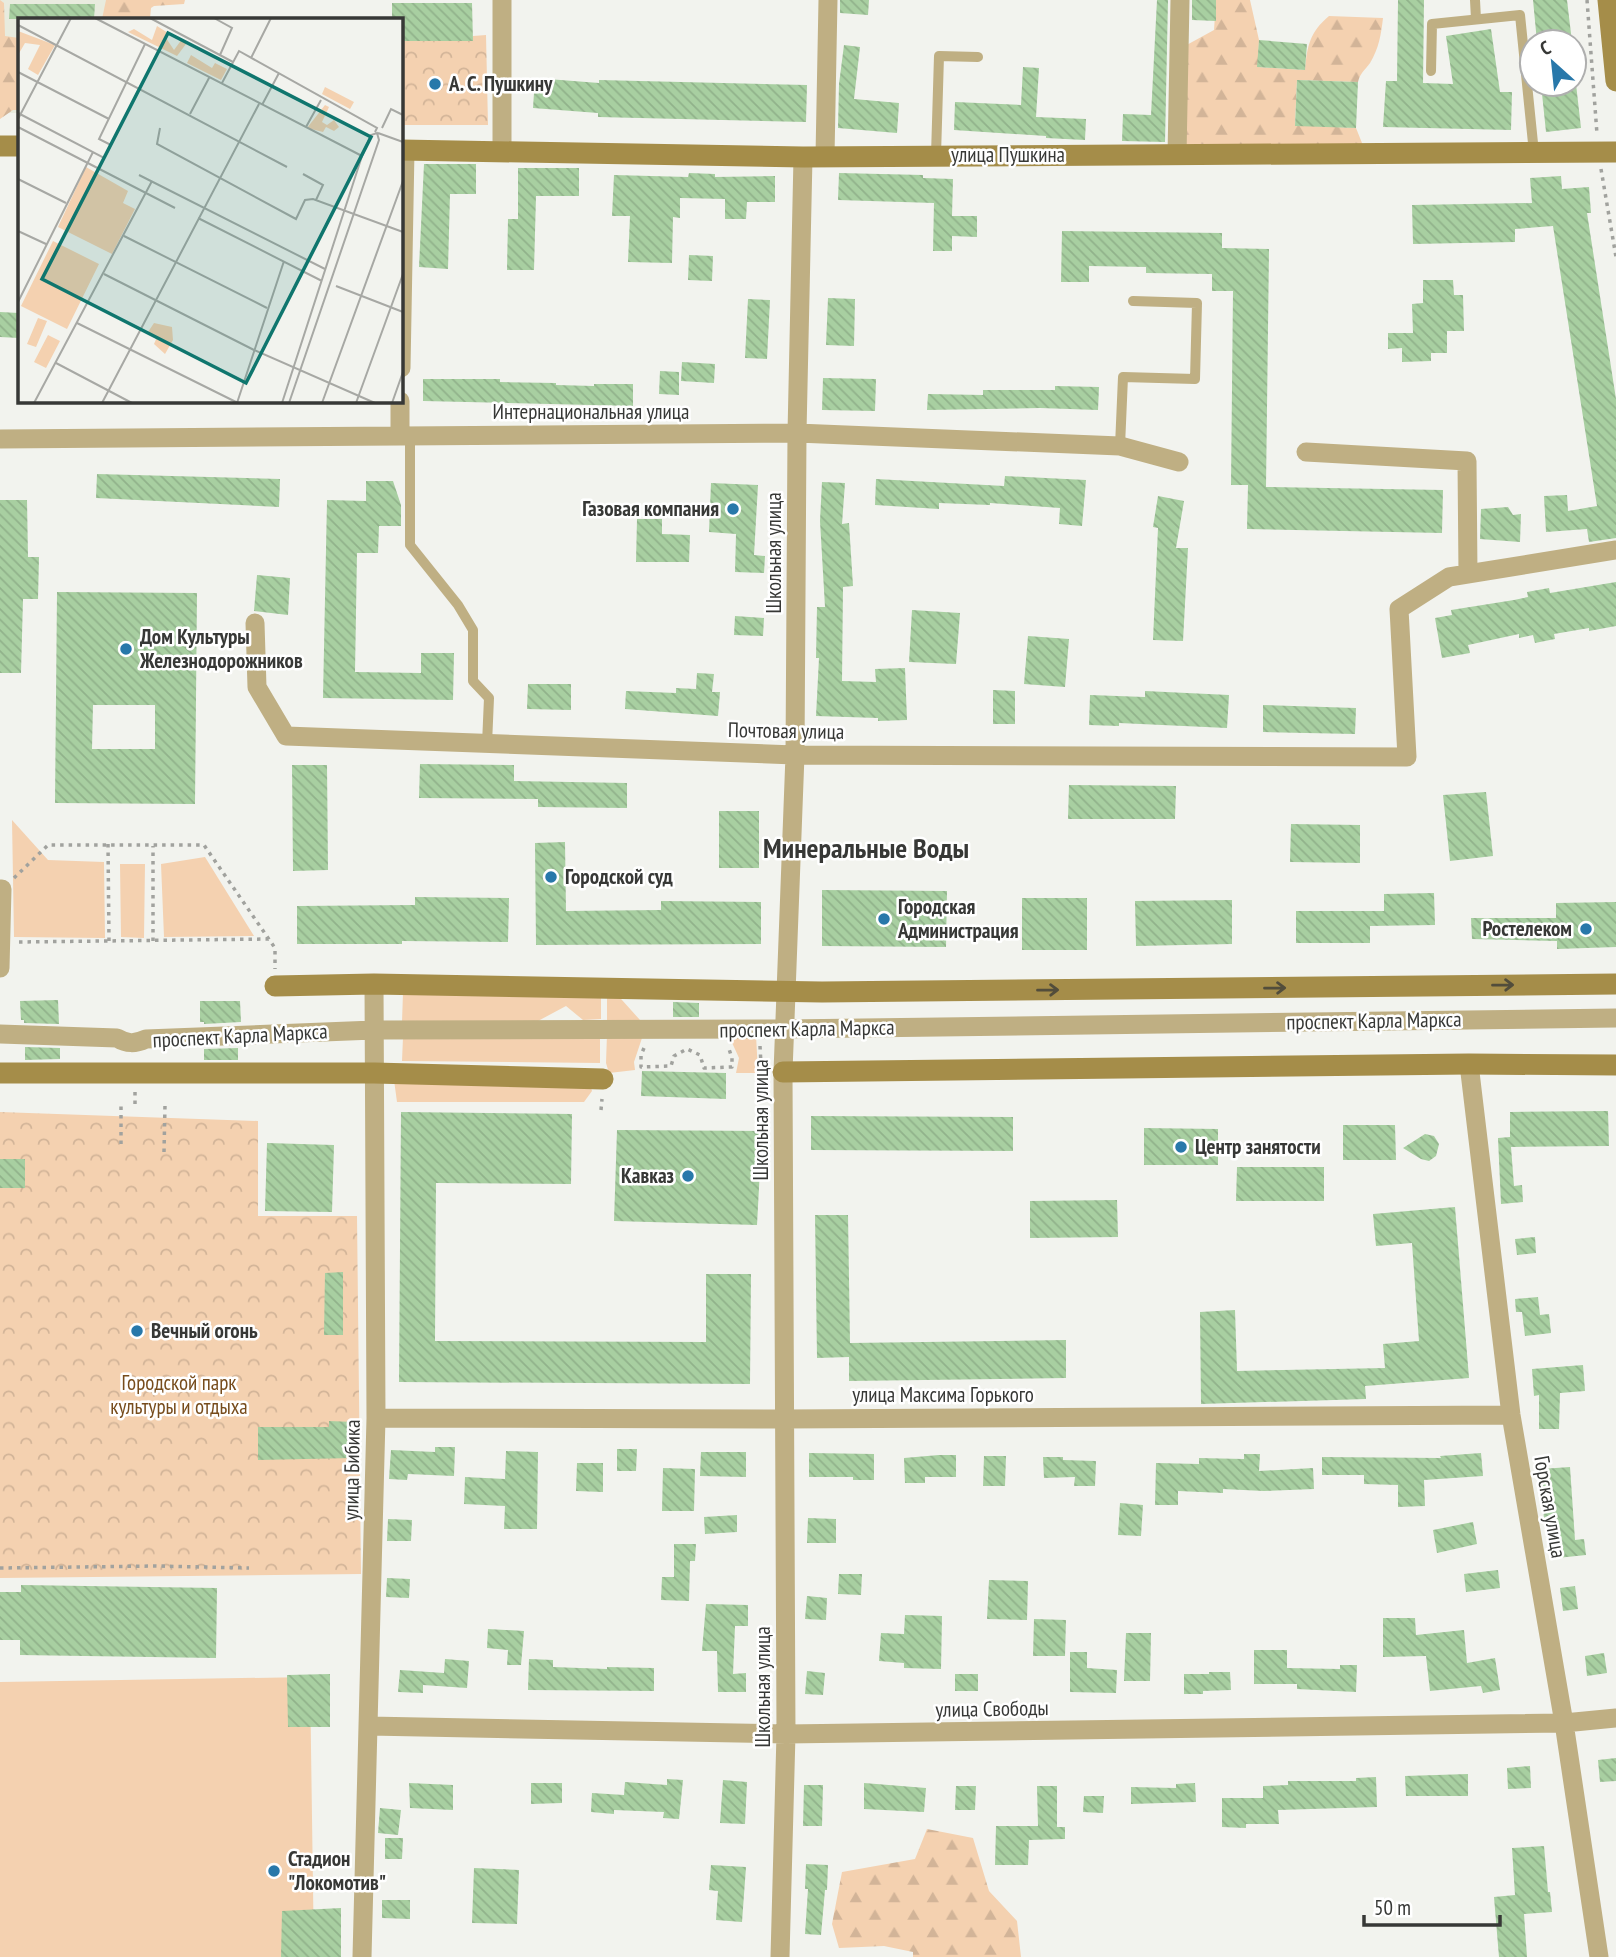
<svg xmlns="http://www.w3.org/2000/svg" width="1616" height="1957" viewBox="0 0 1616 1957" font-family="'PT Sans Narrow',sans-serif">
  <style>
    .built { fill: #e8ebde }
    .grass { fill: #f4d1b0 }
    .forest { fill: url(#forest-firs) }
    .park { fill: url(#park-crowns) }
    .building { fill: url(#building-back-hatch); fill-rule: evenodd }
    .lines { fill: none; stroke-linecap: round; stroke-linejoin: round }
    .path { stroke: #a1a29e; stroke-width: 3.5; stroke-dasharray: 3.5 5; stroke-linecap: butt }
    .lane { stroke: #bfaf83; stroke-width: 10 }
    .street { stroke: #bfaf83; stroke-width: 19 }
    .secondary { stroke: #a58d49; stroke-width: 21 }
    .oneway { stroke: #524d3b }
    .poi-dot { fill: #2878aa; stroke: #fff; stroke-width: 2.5 }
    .labels { text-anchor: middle; stroke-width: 5; stroke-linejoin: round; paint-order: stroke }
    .poi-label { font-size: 21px; font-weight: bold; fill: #373836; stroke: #fff; text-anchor: start }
    .street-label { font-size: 21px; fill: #373836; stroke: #fff }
    .park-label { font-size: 21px; fill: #774c1c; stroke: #fff }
    .district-label { font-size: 28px; font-weight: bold; fill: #373836; stroke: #fff }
    .inset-road { fill: none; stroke: #a7a8a4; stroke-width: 2 }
    .view { fill: #0f766e; fill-opacity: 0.15; stroke: #0f766e; stroke-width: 3.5 }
    .inset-edge { fill: none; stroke: #373836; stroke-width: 3.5 }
  </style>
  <defs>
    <pattern id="forest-firs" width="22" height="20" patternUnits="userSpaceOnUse" patternTransform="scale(1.75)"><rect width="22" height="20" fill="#f4d1b0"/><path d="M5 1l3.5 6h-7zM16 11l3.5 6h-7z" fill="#d2b498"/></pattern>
    <pattern id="park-crowns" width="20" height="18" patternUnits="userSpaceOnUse" patternTransform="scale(1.75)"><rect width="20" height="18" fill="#f4d1b0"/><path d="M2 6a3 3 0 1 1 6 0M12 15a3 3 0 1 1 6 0" fill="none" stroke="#d2b498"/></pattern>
    <pattern id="building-back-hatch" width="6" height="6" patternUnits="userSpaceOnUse" patternTransform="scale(1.75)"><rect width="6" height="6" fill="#a8cfa1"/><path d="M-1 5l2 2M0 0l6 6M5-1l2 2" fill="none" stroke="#91b28b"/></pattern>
  </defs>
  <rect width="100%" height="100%" fill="#f2f3ee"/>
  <path class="built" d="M0,0h121v19h-102v94h-19z"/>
  <path class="grass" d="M12,820l36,40 56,2 1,76 -91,-1z
    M205,857l49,79 -90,1 -3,-73z
    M120,864h25l-1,74 -23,-1z
    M613,990l27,30 -33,1v-30z
    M403,993h198v26l-18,1 -17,-14 -28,15 -136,1z
    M607,1034l36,1 -9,27 1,8 -26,3 -3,-10z
    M600,1035v28l-198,-2 1,-24z
    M756,1035l2,38h-22l3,-15 -10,-22z
    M394,1080l196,5 2,6 -8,11h-187z
    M310,1677l4,280h-314v-275z"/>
  <path class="forest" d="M0,0l4,3 1,33 14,2v72h-6l-13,9z
    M106,0h79l-1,4 -30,2 -3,2 -1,11h-48z
    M1216,0h34l9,40 -1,27 47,3c2,-24 5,-38 24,-54l54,2c-2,17 -4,30 -13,45 -5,7 -10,10 -12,19l-61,-2 -2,45 61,3 8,20 -185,3 4,-104 31,-17z
    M927,1829l46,9 16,53 28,30 4,36h-108v-5l-29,-6 -45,2 -7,-24 10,-52 73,-13z"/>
  <path class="park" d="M486,35l2,90h-87v-84h71l1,-5z
    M0,1112l258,9v95h99l4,358 -361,4z"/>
  <path class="building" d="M840,0h29l-1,15 -28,-2z
    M1157,0h11l-3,142 -43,-1 1,-27 28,1z
    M1192,0h24v21l-24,-1z
    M1398,0h26l-1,83 30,1 -7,-48 45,-7 9,63h12l-1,38 -128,-3 3,-46h11z
    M1533,0h34l5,42h-35z
    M392,3h80l1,38h-72v-22h-9z
    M10,4h85l-1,15h-85z
    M1259,40l48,4 -2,26 -48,-3z
    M844,45l16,2 -6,52 45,4 -2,30 -59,-5 1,-44z
    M1023,67l16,1 -3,49 50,2 -1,21 -39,-2v-2l-92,-6 1,-28 66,3z
    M535,78l64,5v-3l208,5 -1,37 -208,-5v-4l-65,-5z
    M1297,80l61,2 -2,46 -61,-2z
    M1541,84h35l5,44 -35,4z
    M424,164h52v30h-26l-2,75 -29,-2z
    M518,168h61v28h-43l-2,74h-27l1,-51h10z
    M689,173l26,1v3l60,-1v26h-28l-1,17h-21v-20l-45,-1v20l-7,-1 -1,46 -44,-1 2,-46h-18l2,-41 74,2z
    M839,173l84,2v3l30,1 -1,37h25v21l-25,-1v15h-19l1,-48 -96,-3z
    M1561,176l1,13 27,-2 2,26h-4l29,186v139l-27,4 -2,-13 -41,3 -2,-36 23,-1 1,16 29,-5 -44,-280 -38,3v13l-102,2 -1,-39 120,-2 -2,-25z
    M1062,231l160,2v15l47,1 -3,238 177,3 -1,43 -195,-4 1,-44h-17l2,-194h-21v-17l-66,-1v-6l-57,-1v16h-28z
    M689,255l24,1 -1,25 -24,-1z
    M1423,280h30l1,15h9l1,36h-17v22h-16v8l-29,1v-14l-14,1v-16h25l-1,-29 11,-1z
    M828,298l27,1 -1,47 -28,-1z
    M748,299l22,1 -3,59 -22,-1z
    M0,312l19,1v25l-19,-1z
    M682,362l33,2 -1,19 -33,-2z
    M660,371l19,1v23l-20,-1z
    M823,378l53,1 -1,32 -53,-1z
    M423,379h77v3l56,1v2l38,1v-2h39v22l-210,-5z
    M1055,386l44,1 -1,23 -58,-2 -113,2 1,-16 55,1v-5h72z
    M97,474l183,5 -1,28 -183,-9z
    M1005,476l81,4 -4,46 -23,-2 1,-16 -70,-5v2l-51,-2v6l-64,-4 1,-26 128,7z
    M366,481h27l8,24v21h-22l-1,27h-21l-2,119 66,1v-20h33l-1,47 -130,-2 4,-198 39,1z
    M822,482l23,1 -3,41 7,-1 4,63 -10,1 -1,94 34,1 -1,-13 30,-1 2,52 -29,1v-3l-62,-2 3,-58h-3l1,-51h8l-5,-86z
    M711,483l47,2 -4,70 11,1 -1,17 -29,-1 1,-38 -27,-2z
    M1158,496l26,5 -8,47h12l-5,93 -30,-1 5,-112 -5,-1z
    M0,500h27l1,57h11l-1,42h-15l-2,74h-21z
    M1508,507l5,8 8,-1 -1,28 -40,-3 1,-30z
    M637,519h25v15l28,1 -1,27h-53z
    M257,575l33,3 -2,37 -34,-4z
    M1616,582v44l-27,5v-3l-35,6 1,5 -20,4 -2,-8 -14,3v-4l-51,11 2,8 -28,5 -7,-40 17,-3 -1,-5 63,-10 14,-3 -1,-5 22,-4 1,5z
    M57,592l140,1 -2,211 -140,-1zM93,705h62v44h-63z
    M912,610l48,3 -4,51 -47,-2z
    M735,616l29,2 -1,18 -29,-1z
    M1028,636l41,3 -4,48 -41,-3z
    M697,673l17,1 -2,18h8l-2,24 -93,-7 1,-18 50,2v-5l20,1z
    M528,684h43v26l-44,-1z
    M993,690l22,1v33h-22z
    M1145,691l84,4 -2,33 -108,-5v3l-30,-1 1,-30 55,2z
    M1263,705l93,3 -1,26 -92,-2z
    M420,764l94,1v16l113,2v25l-89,-1v-8l-119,-1z
    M292,765h35l1,105 -35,1z
    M1069,785l107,1 -1,33h-107z
    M1486,792l7,64 -43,5 -7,-66z
    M719,811h40v57h-40z
    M1291,824l69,1v38l-70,-1z
    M565,842l1,69 95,-1v-9l100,1v42l-225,1 -1,-102z
    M822,890l125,1 -1,56 -124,-1z
    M1434,893l1,32 -65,1v17h-74v-32h88v-17z
    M415,897l94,1 -1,44 -106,-1v3h-105v-38l118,-1z
    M1022,898h65v52h-65z
    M1232,900v44l-96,2 -1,-45z
    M1616,902v45l-59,2v-8l-85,-2 -1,-21h85v-15z
    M58,1000l1,24 -35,-1v-3h-3l-1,-19z
    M200,1001h40l1,21 -37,2v-2h-4z
    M673,1002l26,1v14h-26z
    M25,1047l35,1v11l-35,1z
    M238,1048v12h-34v-11z
    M642,1071l84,2v26l-85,-3z
    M1608,1111l1,35 -98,1 3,39 8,-1 1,17 -22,2 -3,-66 12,-1v-25z
    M401,1112l171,2 -1,70 -135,-1 -1,158 271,1v-68h45l-1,110 -351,-2z
    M811,1116l202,1v34l-202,-1z
    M1343,1125h52l1,35h-53z
    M1144,1128l74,1v36h-74z
    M617,1130l145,1 -5,94 -143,-4z
    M1425,1134l9,2 5,8 -3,12 -7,5 -8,-2 -18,-11z
    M267,1143l67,2 -2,67 -67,-1z
    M0,1159h25v29h-25z
    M1237,1167h87v34h-88z
    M1117,1200l1,37 -88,1v-37z
    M1455,1207l14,171 -104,8 1,13 -165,5 -1,-92 35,-2 2,61 148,-3 -2,-24 36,-3 -7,-98 -36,3 -3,-32z
    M815,1215h33l2,128 216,-3v38l-217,3v-24l-32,1z
    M1535,1237l1,16 -19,2 -2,-16z
    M343,1272v63h-19l1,-62z
    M1538,1297l2,18 9,-1 2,19 -26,3 -3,-24h-6l-1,-13z
    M1583,1365l2,26 -25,2 -1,36h-20v-34l-5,1 -2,-27z
    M329,1421l25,1v36l-96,2v-33h71z
    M435,1447h20l-1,29 -46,-2 -1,6 -18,-1 2,-29 44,2z
    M617,1449h20l-1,22h-19z
    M506,1451l32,1 -1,77h-33l1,-23 -41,-2 1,-27 40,2z
    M701,1452h45v25l-46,-1z
    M809,1453l65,1v26h-21v-3h-44z
    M1481,1453l2,23 -59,4 1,26 -27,1v-22l-34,-1v-9h-42v-18l119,1 -1,-2z
    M1244,1454h16l-1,17 54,-3 1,21 -50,2 -41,-2v4l-45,-2v14h-23l1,-42 43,1v-6l45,1z
    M939,1455h17v22h-31v6h-20l-1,-25z
    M984,1456h22l-1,30h-22z
    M1043,1457h20v3l33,1 -1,25h-21l1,-9 -31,1z
    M577,1463h26v29l-27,-1z
    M1570,1467l5,73 9,-1 2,16 -29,3 -4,-37h-9l-3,-52z
    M663,1468l32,1 -1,42h-32z
    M1120,1503l23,2 -2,31 -23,-1z
    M737,1515v17l-32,2 -1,-17z
    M808,1518l28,1v24h-29z
    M388,1519l24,1 -1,21h-24z
    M1473,1522l4,22 -40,9 -4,-23z
    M674,1544h22l-1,17h-5l-1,40 -28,-1 1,-23h12z
    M1498,1570l2,18 -34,4 -2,-18z
    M839,1574h23l-1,21 -23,-1z
    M387,1578l23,1 -1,19 -23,-1z
    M989,1580l39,1 -1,39 -40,-1z
    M21,1585l196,3 -1,70 -196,-3v-15h-20v-48h21z
    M1575,1586l3,23 -15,2 -3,-23z
    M807,1596l20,2 -1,22 -21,-1z
    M706,1604l42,1v21h-13l-2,48 13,-1v19h-28l-1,-41h-15z
    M905,1615l37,1 -1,53 -37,-1v-5l-25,-2 2,-28 23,1z
    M1383,1618h32l1,17 48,-5 3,33 28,-5 5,32 -17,3 -2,-7 -51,5 -4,-35 -43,1z
    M1034,1619l32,1 -1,36h-32z
    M488,1629l36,2 -3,34h-14l1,-15 -21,-2z
    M1126,1633h25l-1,48h-26z
    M1254,1650h33v18l53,1v-4h17l-1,27 -59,-3v-5h-43z
    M1070,1652h17v16l30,2 -1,23 -46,-1z
    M1604,1653l3,20 -20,3 -2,-20z
    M445,1659l24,2 -2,27 -44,-3v8l-25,-1 2,-22 44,3z
    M529,1659l24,1v7l54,2v-2l47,1v23l-126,-1z
    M807,1671l18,2 -2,22 -18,-1z
    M1209,1672h21l1,18 -28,1v3h-19v-20h25z
    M330,1674v53h-42l-1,-52z
    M955,1674h23v17h-23z
    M1616,1758v23l-16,1 -2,-22z
    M1530,1766l1,22 -23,1 -1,-21z
    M1468,1774v22h-62l-1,-20z
    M1376,1777l1,30 -99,3 1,14h-33v4l-24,-1v-29h41v-12l25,-1v-4h68v-3z
    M667,1779l16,1 -4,39 -16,-1 1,-6 -50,-2v4l-23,-2 1,-19 32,2 1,-13 42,3z
    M723,1780l24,2 -2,42 -25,-1z
    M409,1783l44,2v25l-43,-2z
    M531,1783h31v20l-31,1z
    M864,1783l62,5 -2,24 -60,-3z
    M1195,1783l1,19 -65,2v-17l45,1v-4z
    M804,1785h19l-1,41h-19z
    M956,1786h20l-1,24h-20z
    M1037,1786h20v41h8v12l-36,1 -1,25h-33l1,-39h42z
    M1084,1796h20l-1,17 -20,-1z
    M380,1808l21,2 -3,25 -20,-2z
    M385,1838h18l-1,21h-17z
    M1544,1846l4,46h2l2,20 -28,2 3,43h-28l-5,-60 21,-2 -3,-47z
    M806,1864l22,1 -1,25h-2l-4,45 -16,-1 3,-45h-3z
    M711,1865l35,2 -4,55 -26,-2 2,-29 -9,-1z
    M474,1868l45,2 -2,54 -45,-1z
    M382,1900h28v19l-28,-1z
    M341,1908v49h-60l1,-46z"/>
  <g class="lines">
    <path class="path" d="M1587,0l10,134
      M1601,169l15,88
      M108,844l1,97
      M14,878l34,-33h156l71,103v21
      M153,941v-95
      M19,942l250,-3
      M760,1046l3,55
      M644,1048l-3,7v12l30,-1 3,-10 13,-7 13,6 4,13 28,-1v-9l-4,-12
      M135,1092v12
      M601,1110l1,-11
      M121,1144v-39
      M164,1152l1,-47
      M0,1568l156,-2 93,2"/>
    <path class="lane" d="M1475,0l1,19
      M1431,71l1,-47 88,-9 14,138
      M936,155l3,-99 39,1
      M410,436v109l48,60 15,25v51l16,17 -2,46
      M1120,446l3,-69 72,2 2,-76 -64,-2"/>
    <path class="street" d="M502,151v-151
      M1177,155l3,-155
      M825,156l3,-156
      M401,368l4,-218
      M400,436v-35
      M0,439l797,-6 323,13 59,16
      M1306,452l161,9 1,113
      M255,623l2,64 29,49 509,19 612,2 -8,-148 50,-32 167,-27
      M0,889h2l-2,79
      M0,1034l117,4c10,6 18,6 29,1l228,-9 410,-1 832,-11
      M1469,1064l42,351 53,308 35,234
      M376,1418l408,1 727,-4
      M369,1726l417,8 778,-11 52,-5
      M362,1957l14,-539 -2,-434
      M780,1957l6,-223 -3,-662 12,-317 2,-322 6,-276"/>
    <path class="secondary" d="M1608,0l8,81
      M0,146h19
      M401,150l402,7 813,-5
      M275,986l99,-2 448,8 794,-8
      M783,1072l686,-8 147,1
      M0,1073h374l229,6"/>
  </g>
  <defs><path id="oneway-shaft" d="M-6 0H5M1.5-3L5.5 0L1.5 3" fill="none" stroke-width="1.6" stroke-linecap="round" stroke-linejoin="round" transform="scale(1.75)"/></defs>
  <g class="oneway">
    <use href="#oneway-shaft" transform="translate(1503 985) rotate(-1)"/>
    <use href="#oneway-shaft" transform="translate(1275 988) rotate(-1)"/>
    <use href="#oneway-shaft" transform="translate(1048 990) rotate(-1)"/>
  </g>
  <g class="poi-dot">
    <circle cx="435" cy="84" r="7"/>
    <circle cx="733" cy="509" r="7"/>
    <circle cx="126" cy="649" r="7"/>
    <circle cx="551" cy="877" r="7"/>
    <circle cx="884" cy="919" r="7"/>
    <circle cx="1586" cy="929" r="7"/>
    <circle cx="1181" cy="1147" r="7"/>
    <circle cx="688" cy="1176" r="7"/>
    <circle cx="137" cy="1331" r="7"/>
    <circle cx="274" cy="1871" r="7"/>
  </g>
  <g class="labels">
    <g class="poi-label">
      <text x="449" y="91">А. С. Пушкину</text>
      <text x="719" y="516" text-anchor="end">Газовая компания</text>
      <text x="140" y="644">Дом Культуры<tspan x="140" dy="24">Железнодорожников</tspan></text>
      <text x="565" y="884">Городской суд</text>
      <text x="898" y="914">Городская<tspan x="898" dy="24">Администрация</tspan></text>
      <text x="1572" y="936" text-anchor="end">Ростелеком</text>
      <text x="1195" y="1154">Центр занятости</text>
      <text x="674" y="1183" text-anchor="end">Кавказ</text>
      <text x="151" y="1338">Вечный огонь</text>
      <text x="288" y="1866">Стадион<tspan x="288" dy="24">"Локомотив"</tspan></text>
    </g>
    <g class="street-label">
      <text x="1008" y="162">улица Пушкина</text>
      <text x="591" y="419">Интернациональная улица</text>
      <text transform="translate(774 553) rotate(-90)" y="7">Школьная улица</text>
      <text transform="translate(786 731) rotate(1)" y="7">Почтовая улица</text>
      <text transform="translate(1374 1021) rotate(-1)" y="7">проспект Карла Маркса</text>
      <text transform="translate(807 1029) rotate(-1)" y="7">проспект Карла Маркса</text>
      <text transform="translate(240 1036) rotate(-3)" y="7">проспект Карла Маркса</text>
      <text transform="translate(761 1120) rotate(-90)" y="7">Школьная улица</text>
      <text x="943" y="1402">улица Максима Горького</text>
      <text transform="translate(352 1470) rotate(-89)" y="7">улица Бибика</text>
      <text transform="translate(1550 1507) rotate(80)" y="7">Горская улица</text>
      <text transform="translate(763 1687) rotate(-90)" y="7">Школьная улица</text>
      <text transform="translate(992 1709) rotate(-1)" y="7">улица Свободы</text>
    </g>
    <g class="park-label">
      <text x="179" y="1390">Городской парк<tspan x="179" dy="24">культуры и отдыха</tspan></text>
    </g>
    <g class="district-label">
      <text x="866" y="858">Минеральные Воды</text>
    </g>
  </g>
  <g transform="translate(18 18)">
    <rect width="385" height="385" fill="#f2f3ee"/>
    <path d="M35,223l46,23 -32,65 -46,-23zM20,300l9,3 -11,26 -9,-3zM30,317l12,6 -14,27 -12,-6z" fill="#f4d1b0"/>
    <path d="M139,8l11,7 -2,5 8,12 8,-11 10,5h-6l-9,12 -49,-24 6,-3 18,11zM0,13l37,14 -17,30 -10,-6 12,-24 -15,-2 -7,12zM307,69l29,15 -4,7 -28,-15zM307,87l4,2 -7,15 5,3 7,-5 5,7 -5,4 -8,-4 -3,5 -16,-4zM136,305l18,4 1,13 -8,14 -11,-10 3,-7 -9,-5z" fill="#f4d1b0"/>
    <path d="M173,37l21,13 3,-5 12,6 -6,11 -34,-17zM68,149l42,24 -5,12 12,6 -23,45 -54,-27z" fill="#f4d1b0"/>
    <path class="inset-road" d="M77,0l267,138M132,0l83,44M196,0l18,10 -12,27M0,7l269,142M233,40l20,-40M0,54l91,47M204,65l17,-32 138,77 -2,4M244,87l17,-32M0,95l86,45 7,-13 -12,-6 46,-95M172,96l19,-36M0,101l53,-101M0,109l157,81M288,109l15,-27M142,110l-3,16 139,75 9,-19 8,-1 90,33M364,110l9,-19 12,6M360,115l25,9M285,156l20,11 -7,15M121,157l186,94M0,161l48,24M180,200l124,63M0,213l28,13M106,218l143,72M86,256l150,76 121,53M318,268l67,26M0,284l75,-150M59,305l161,80M38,345l76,40M16,385l118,-222M84,385l157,-299M219,385l47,-142M264,385l80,-247 9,-21 6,-2 2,7 -90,263M304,385l81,-222M338,385l47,-129M374,385l11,-31"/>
    <path class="view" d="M150,15l203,104 -125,246 -204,-104z"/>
    <rect width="385" height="385" class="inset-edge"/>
  </g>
  <g transform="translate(1553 63) rotate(333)"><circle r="33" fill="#ffffff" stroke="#afafaf" stroke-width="2"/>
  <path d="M0-5L12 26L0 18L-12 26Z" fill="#2878aa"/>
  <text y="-10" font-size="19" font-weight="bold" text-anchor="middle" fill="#373836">С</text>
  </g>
  <path d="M1364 1915v10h136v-10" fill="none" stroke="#373836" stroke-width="3.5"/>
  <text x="1374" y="1915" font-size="21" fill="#373836" stroke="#ffffff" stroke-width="5" paint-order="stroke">50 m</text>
</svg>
